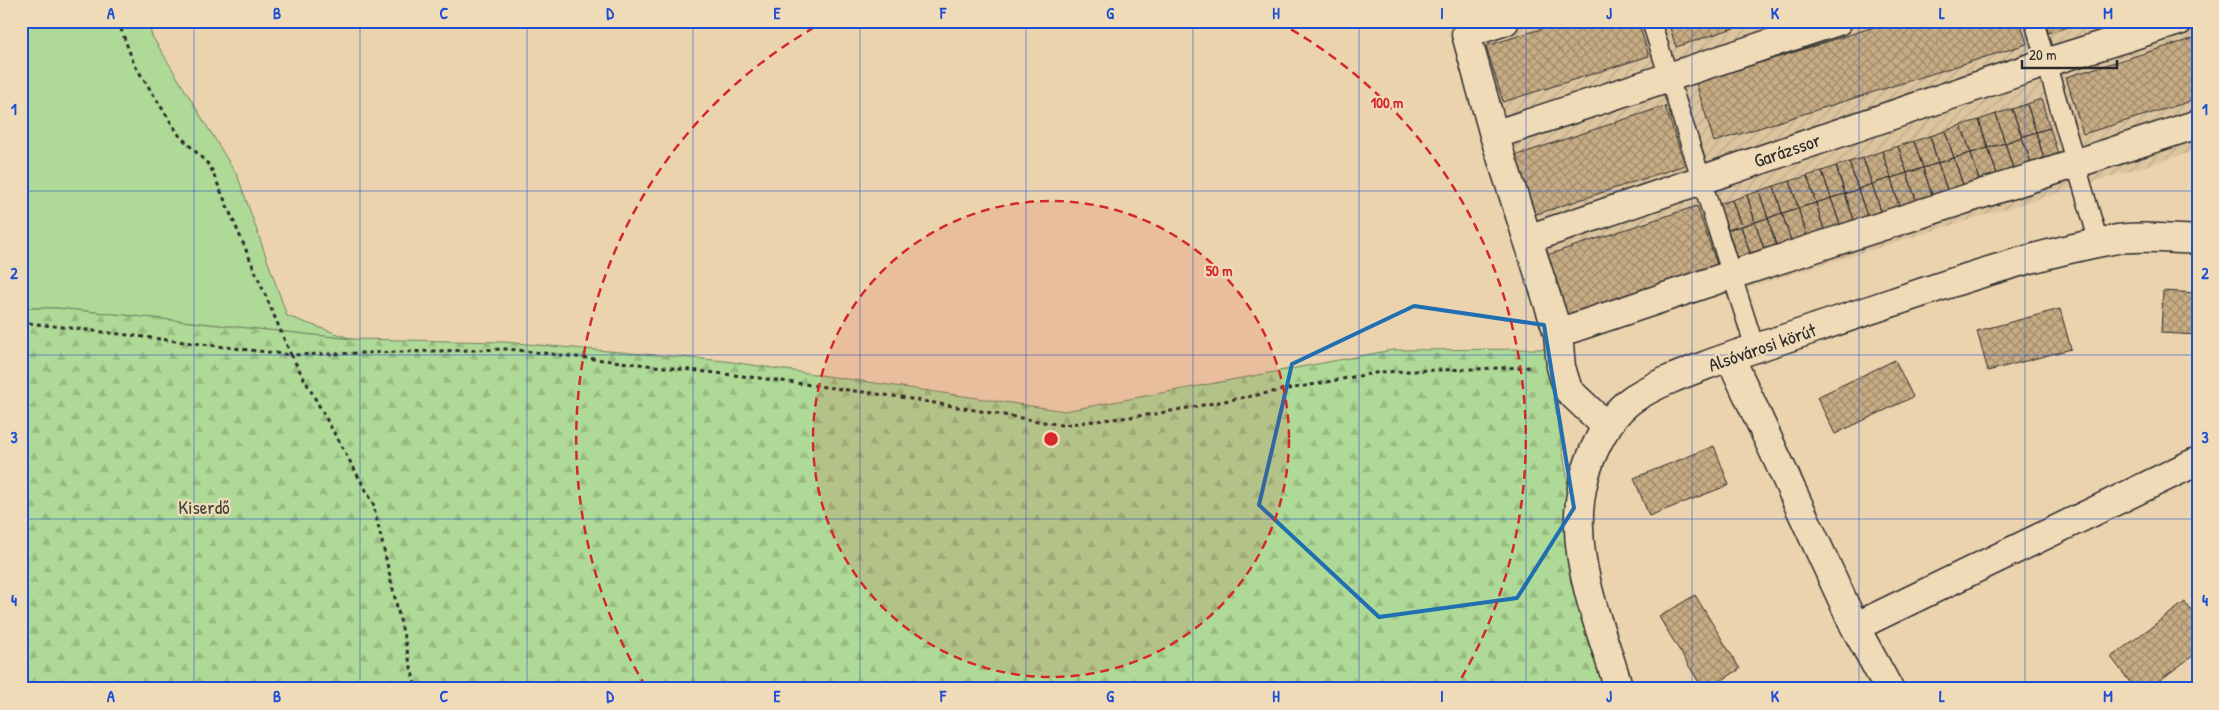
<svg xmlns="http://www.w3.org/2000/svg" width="2219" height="710" viewBox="0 0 2219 710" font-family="'Patrick Hand',sans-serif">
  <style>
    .industrial { fill: url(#industrial-furrows) }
    .green { fill: #afd996; stroke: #6d8260 }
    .forest { fill: url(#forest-firs); stroke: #6d8260 }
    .building { fill: url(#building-cross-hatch); stroke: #2b2b2b }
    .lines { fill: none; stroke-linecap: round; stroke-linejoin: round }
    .lane-casing { stroke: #2b2b2b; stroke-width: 21 }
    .street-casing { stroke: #2b2b2b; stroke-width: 31 }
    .path { stroke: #2b2b2b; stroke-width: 3; stroke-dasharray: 4 4; stroke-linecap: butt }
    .lane { stroke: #f0dbb9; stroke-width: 18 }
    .street { stroke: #f0dbb9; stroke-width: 28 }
    .marked { fill: none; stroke: #1f6fb2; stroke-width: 4; stroke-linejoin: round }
    .grid { fill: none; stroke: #1d4ed8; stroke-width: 1; stroke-opacity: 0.55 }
    .ring { fill: none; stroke: #d62828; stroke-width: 2.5; stroke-dasharray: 9 6 }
    .labels { text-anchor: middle; stroke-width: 4.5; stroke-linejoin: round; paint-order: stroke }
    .street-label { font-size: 19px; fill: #2b2b2b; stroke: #f0dbb9 }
    .park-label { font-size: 19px; fill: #3f453b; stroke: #f0dbb9 }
    .centre { fill: #d62828; stroke: #f0dbb9; stroke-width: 2.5 }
    .ring-label { font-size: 15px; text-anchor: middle; font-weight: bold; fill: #d62828; stroke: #f0dbb9; stroke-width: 4.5; stroke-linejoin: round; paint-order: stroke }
    .neatline { fill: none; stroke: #1d4ed8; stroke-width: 2 }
    .grid-label { font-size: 16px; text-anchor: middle; font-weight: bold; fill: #1d4ed8 }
  </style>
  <defs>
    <pattern id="industrial-furrows" width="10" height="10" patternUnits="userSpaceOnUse" patternTransform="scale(1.25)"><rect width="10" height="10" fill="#dcc49f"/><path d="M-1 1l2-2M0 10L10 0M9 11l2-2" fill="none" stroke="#bda989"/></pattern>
    <pattern id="forest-firs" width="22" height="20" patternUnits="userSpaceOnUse" patternTransform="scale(1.25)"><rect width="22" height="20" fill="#afd996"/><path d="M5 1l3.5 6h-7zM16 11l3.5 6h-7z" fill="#97ba81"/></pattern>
    <pattern id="building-cross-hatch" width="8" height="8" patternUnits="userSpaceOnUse" patternTransform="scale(1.25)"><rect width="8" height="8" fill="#c7ac84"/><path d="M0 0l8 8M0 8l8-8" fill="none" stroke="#a28c6c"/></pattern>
  </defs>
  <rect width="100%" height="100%" fill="#ebd3ae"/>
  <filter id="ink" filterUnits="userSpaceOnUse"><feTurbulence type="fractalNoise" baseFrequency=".02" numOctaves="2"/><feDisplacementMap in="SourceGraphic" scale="10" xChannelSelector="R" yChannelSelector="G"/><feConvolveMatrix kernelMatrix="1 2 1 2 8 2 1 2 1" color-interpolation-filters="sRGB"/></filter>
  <g filter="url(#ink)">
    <path class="industrial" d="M1452,21h746v129l-652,199z"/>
    <path class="green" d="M21,21h126l5,15 86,141 49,139 65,23 -295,-31h-36z"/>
    <path class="forest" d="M21,308h36l295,31 152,3 221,19 340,50 327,-61 154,-1 33,202 34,138h-1592z"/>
    <path class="building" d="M1567,21h71l11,35 -146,46 -17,-56z
      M1668,21h87l-79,26z
      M1893,21h127l7,23 -313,98 -18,-59z
      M2045,21h44l-41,12z
      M2198,37v62l-115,35 -17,-57z
      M2041,99l9,29 -14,4 -9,-28z
      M2027,104l9,28 -14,5 -10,-28z
      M1665,106l20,59 -151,50 -20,-59z
      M2012,109l10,28 -17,6 -9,-29z
      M1996,114l9,29 -17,5 -9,-28z
      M1979,120l9,28 -17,5 -10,-28z
      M1961,125l10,28 -17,5 -9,-27z
      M2050,128l8,26 -14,5 -8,-27z
      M1945,131l9,27 -16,5 -8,-27z
      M2036,132l8,27 -13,4 -9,-26z
      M1930,136l8,27 -15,5 -9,-27z
      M2022,137l9,26 -18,6 -8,-26z
      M1914,141l9,27 -16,5 -9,-27z
      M2005,143l8,26 -16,5 -9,-26z
      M1898,146l9,27 -16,5 -9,-27z
      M1988,148l9,26 -18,6 -8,-27z
      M1882,151l9,27 -19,6 -9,-26z
      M1971,153l8,27 -16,5 -9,-27z
      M1863,158l9,26 -14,5 -9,-27z
      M1954,158l9,27 -16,5 -9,-27z
      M1849,162l9,27 -13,5 -9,-28z
      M1938,163l9,27 -15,5 -9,-27z
      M1836,166l9,28 -14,4 -9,-27z
      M1923,168l9,27 -16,5 -9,-27z
      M1822,171l9,27 -15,5 -9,-27z
      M1907,173l9,27 -17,6 -8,-28z
      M1807,176l9,27 -18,5 -8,-27z
      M1891,178l8,28 -18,5 -9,-27z
      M1790,181l8,27 -16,5 -8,-27z
      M1872,184l9,27 -14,5 -9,-27z
      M1774,186l8,27 -14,5 -9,-27z
      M1858,189l9,27 -13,4 -9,-26z
      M1759,191l9,27 -13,4 -8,-27z
      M1845,194l9,26 -14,5 -9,-27z
      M1747,195l8,27 -14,4 -9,-26z
      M1831,198l9,27 -16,5 -8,-27z
      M1732,200l9,26 -13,4 -9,-26z
      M1816,203l8,27 -17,6 -9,-28z
      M1697,206l20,59 -154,51 -19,-60z
      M1798,208l9,28 -16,5 -9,-28z
      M1782,213l9,28 -15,4 -8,-27z
      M1768,218l8,27 -12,4 -9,-27z
      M1755,222l9,27 -14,4 -9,-27z
      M1741,226l9,27 -13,5 -9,-28z
      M2163,291l35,2v42l-37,-2z
      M2060,309l11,40 -83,22 -11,-40z
      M1895,360l18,37 -78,37 -18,-37z
      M1714,446l15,39 -80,31 -15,-38z
      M1695,595l45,74 -32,20h-5l-44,-72z
      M2185,602l13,17v33l-50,37h-13l-24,-32z"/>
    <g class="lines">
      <defs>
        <path id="lane" d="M1651,21l104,327
          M2034,21l65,222"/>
        <path id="street" d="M1505,21l-39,13 28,101 64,198 3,34 7,23 39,37
          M1494,135l344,-114
          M1528,239l520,-177 131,-41
          M1558,333l173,-58 467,-151
          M1730,357l125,270
          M1619,689c-22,-74 -59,-152 -29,-229 9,-23 23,-48 44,-62 22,-14 46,-23 70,-32 37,-14 75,-25 112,-38 98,-32 194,-69 296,-88 24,-5 61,-1 86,0
          M1889,689l-34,-62 343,-166"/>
      </defs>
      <use href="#lane" class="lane-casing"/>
      <use href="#street" class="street-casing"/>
      <path class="path" d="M118,21l16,43 45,71 31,31 81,189 217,-6 251,29 141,19 161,28 94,-11 225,-42 151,-5
        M21,322l270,33 82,148 43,186
        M21,683l4,6"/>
      <use href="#lane" class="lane"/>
      <use href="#street" class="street"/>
    </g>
  </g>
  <path class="marked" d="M1414,306l130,19 30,183 -57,90 -138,19 -120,-112 33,-141z"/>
  <path class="grid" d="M194,21v668M360,21v668M527,21v668M693,21v668M860,21v668M1026,21v668M1193,21v668M1359,21v668M1526,21v668M1692,21v668M1859,21v668M2025,21v668M21,191h2177M21,355h2177M21,519h2177"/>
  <circle cx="1051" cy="439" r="238" fill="#d62828" fill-opacity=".12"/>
  <g class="ring">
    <circle cx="1051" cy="439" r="238"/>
    <path d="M646 687A475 475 0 0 1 824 22M1278 22A475 475 0 0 1 1456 687"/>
  </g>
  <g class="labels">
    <g class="street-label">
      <text transform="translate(1787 150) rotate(-19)" y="7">Garázssor</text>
      <text transform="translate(1762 347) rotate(-19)" y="7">Alsóvárosi körút</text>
    </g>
    <g class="park-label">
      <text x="204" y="514">Kiserdő</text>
    </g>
  </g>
  <circle cx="1051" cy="439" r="8" class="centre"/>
  <g class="ring-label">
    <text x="1387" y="108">100 m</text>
    <text x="1219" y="276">50 m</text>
  </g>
  <rect width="2219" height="710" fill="none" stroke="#f0dbb9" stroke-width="55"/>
  <path d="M2022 60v8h95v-8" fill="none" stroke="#2b2b2b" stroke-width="2.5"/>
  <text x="2029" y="60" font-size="15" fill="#2b2b2b" stroke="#f0dbb9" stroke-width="4" paint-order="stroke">20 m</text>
  <rect x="28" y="28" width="2164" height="654" class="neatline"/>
  <g class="grid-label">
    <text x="111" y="19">A</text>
    <text x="277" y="19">B</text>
    <text x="444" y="19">C</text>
    <text x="610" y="19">D</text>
    <text x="777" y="19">E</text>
    <text x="943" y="19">F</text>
    <text x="1110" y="19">G</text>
    <text x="1276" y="19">H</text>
    <text x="1442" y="19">I</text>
    <text x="1609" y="19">J</text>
    <text x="1775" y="19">K</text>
    <text x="1942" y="19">L</text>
    <text x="2108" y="19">M</text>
    <text x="14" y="115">1</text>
    <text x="2205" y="115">1</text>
    <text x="14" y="279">2</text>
    <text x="2205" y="279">2</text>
    <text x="14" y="443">3</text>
    <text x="2205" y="443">3</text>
    <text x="14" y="606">4</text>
    <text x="2205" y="606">4</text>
    <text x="111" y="702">A</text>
    <text x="277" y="702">B</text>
    <text x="444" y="702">C</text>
    <text x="610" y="702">D</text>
    <text x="777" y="702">E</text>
    <text x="943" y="702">F</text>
    <text x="1110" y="702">G</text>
    <text x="1276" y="702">H</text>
    <text x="1442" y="702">I</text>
    <text x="1609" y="702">J</text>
    <text x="1775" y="702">K</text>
    <text x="1942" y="702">L</text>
    <text x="2108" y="702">M</text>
  </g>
</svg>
